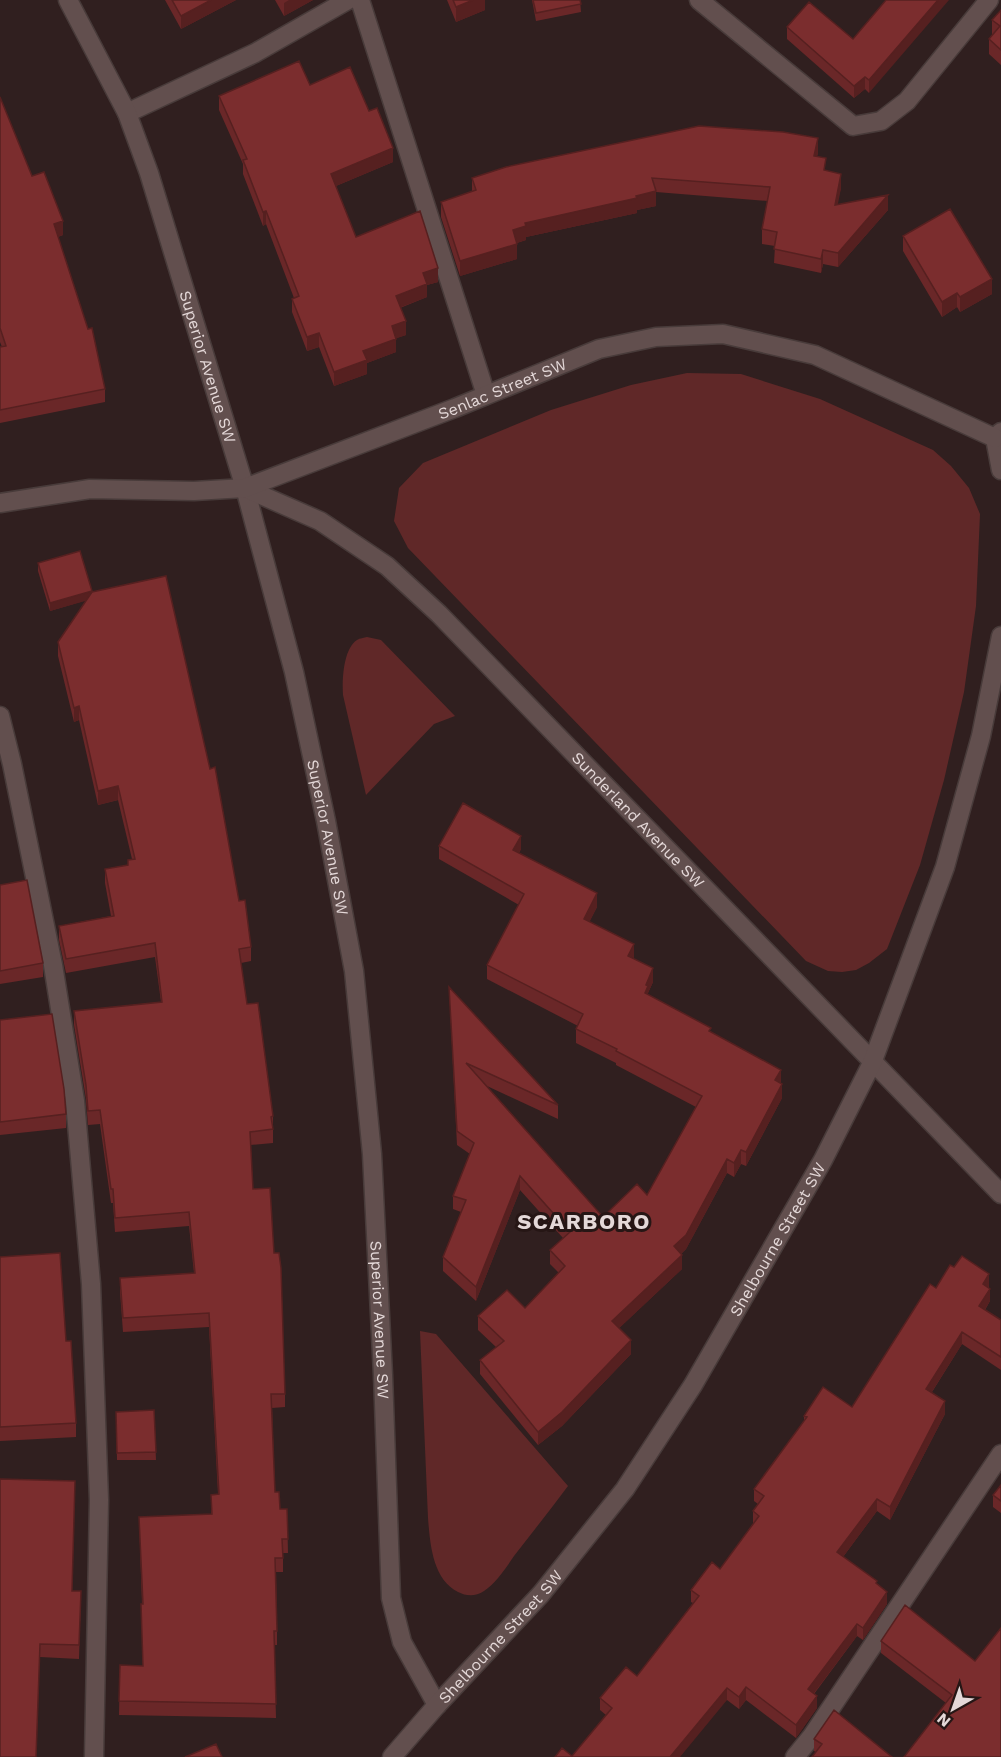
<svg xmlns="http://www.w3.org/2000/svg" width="1001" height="1757" viewBox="0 0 1001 1757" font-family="'Work Sans',sans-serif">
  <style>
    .green { fill: #602828 }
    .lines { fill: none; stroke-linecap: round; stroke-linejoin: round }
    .lane-casing { stroke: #483b3a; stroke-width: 21 }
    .street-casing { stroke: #483b3a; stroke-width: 21 }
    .lane { stroke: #624f4e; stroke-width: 18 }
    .street { stroke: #624f4e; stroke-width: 18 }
    .wall { fill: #6a2728 }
    .shaded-wall { fill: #562020 }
    .building { fill: #7b2d2e; stroke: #562020; stroke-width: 1.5 }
    .labels { text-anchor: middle; stroke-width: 6; stroke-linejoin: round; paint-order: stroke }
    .street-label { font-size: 16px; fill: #e4d8d8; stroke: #261615 }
    .district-label { font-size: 22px; font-weight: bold; letter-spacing: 1.5px; fill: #e4d8d8; stroke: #261615 }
  </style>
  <rect width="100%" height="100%" fill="#301f1f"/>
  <path class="green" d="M687,373l54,1 79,25 113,51 18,16 18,22 11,26 -4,92 -12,86 -20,88 -24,85 -33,84 -18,14 -13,7 -14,2 -14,-1 -22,-10 -398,-413 -14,-27 5,-33 24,-25 128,-53 80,-25z
    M367,637l14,3 74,76 -21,8 -68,71 -23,-100c-1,-14 0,-46 14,-55 3,-2 7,-2 10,-3z
    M420,1331l16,3 132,152c-18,24 -36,47 -54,70 -8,12 -18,27 -30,35 -9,6 -18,5 -26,1 -26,-13 -28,-50 -30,-74z"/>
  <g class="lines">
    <defs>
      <path id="lane" d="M360,0l126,395
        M699,0l154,126 28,-5 26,-20 82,-101
        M127,113l128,-60 93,-53
        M0,716l12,48 41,201 22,136 16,183 8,216 -5,257
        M795,1757l17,-21 189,-282"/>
      <g id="street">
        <path id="s1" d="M68,0l59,113 22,60 96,315 49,184 32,149 28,150 18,183 11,221 8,223 11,44 35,63"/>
        <path d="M1001,432l-6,6 6,32"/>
        <path id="s2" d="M245,488l75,33 67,45 52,48 562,580"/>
        <path id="s3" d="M0,503l90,-14 104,2 51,-3 210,-80 144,-59 57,-12 67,-3 92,21 180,83"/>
        <path id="s4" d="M392,1757l45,-52 104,-111 84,-105 68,-104 130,-225 49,-97 73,-196 36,-131 20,-100"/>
      </g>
    </defs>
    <use href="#lane" class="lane-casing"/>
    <use href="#street" class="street-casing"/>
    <use href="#lane" class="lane"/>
    <use href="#street" class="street"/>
  </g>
  <path class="wall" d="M165,0h71l-55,29z
    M275,0h38l-29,16z
    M447,0h38v10l-29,12z
    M532,0h48l1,12 -45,9z
    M886,0l-17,93 -4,-4 -11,9 -67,-59v-12l66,12z
    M1001,10v55l-12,-11v-15l3,-4v-15z
    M310,85l59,26 24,51 -57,24 20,51 82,45 -11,3v12l-27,11 6,27 -10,3v14l-29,11v11l-33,12 -15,-39 -12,4 -15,-39v-13l2,-1 -28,-74 -3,2 -20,-52v-10l-24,-54v-14z
    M0,97l32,79 31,59 -5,2 47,152v13l-105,21v-76h2l-2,-5z
    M818,153l-1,3 9,15 15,17 -4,16 51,6 -50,57 -15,-3 -2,9 -47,-10 1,-17 -13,-2v-15l6,-28 -112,-9v14l-19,4v3l-111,24v3l-9,3v16l-57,17 -19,-59v-15l31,-10v-14z
    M903,236l89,58 -32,18 -3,-5 -15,10 -39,-66z
    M38,563l54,30 147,308 12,46v14l-10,2 6,41 26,112v27l-23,2 3,44 32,205v13l-13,1 3,84 5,17h7l1,44h-5v19h-7l1,59v14h-3l2,73 -157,-3 1,-50 23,1 -1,-62 -3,-87 72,-3v-19l7,-1 -9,-167 -86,5 -3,-40v-14l74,-5 -5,-47 -74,6 -2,-29h-2l-11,-79 -12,1 -2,-26 -12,-74v-14l87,-9 -6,-45 -89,16 -7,-33v-14l52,-10 -6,-33v-14l23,-4 4,-6 -14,-59 -20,5 -19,-85 -5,2 -16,-66v-14l29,-42 -37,11 -12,-40z
    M439,846l82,3 -2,4 78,54 -8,15 45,36v1l19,23 -5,11v2l63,37 70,52 1,14 -36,68 -5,-2 -7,13 -7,-4 -41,76 -5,5 1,15 -63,59 12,26 -69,72 -24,19 -58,-71v-14l16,-13 -18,-17v-14l47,-8 34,-35 -9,-9v-14l13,-12 -43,-48 -44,111 -33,-30v-14l18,-45 -8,-3v-13l17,-42 -13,-9 -8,-158 109,118v14l-71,-33 116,131 44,-22 49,-88 -80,-42v-2l-40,-20v-14l2,-3 -91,-47v-14l32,-60 -80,-46z
    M0,885l43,78v14l-43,7z
    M0,1020l66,94v14l-66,7z
    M0,1257l66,84 10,82v14l-76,4z
    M989,1286v1l1,14 -5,9 16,10v50l-39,-26 -30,48 13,22 -55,106 -13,-9 -34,46 34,27 10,20 -24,36 -6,-4 -43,58 3,14 -21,30 -50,-38 -7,9 -12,-9 -155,56 34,-41 -6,-5v-12l37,-22 56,-73 -2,-1v-12l29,-21 33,-45v-13l5,-7 -4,-3v-12l50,-68v-5l48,-9 84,-119z
    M154,1410l2,50h-39l-1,-48z
    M0,1479l72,112h9l-2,68 -39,-2z
    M1001,1485v28l-8,-6v-12z
    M881,1641l94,20 -29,42 -65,-50z
    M814,1739l78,18 -76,-5 -2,-1z"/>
  <path class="shaded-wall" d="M211,0h25l-55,29v-13z
    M289,0h24l-29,16v-13z
    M473,0h12v10l-29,12v-15z
    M938,0h11l-80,93v-13z
    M865,77v12l-11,9v-12z
    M818,138v15l-4,17v-14z
    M393,148v14l-62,26v-14z
    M841,174v14l-6,31v-14z
    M656,191v15l-19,4v3l-111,24v3l-13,4v-14l12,-7z
    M888,195v15l-50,57v-14z
    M266,211v13l-3,2v-14z
    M63,221v14l-9,3v-14z
    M517,244v15l-57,17v-15z
    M823,250v14l-2,9v-14z
    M438,268v14l-11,3v12l-31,12v-13l27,-23z
    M992,279v15l-32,18v-15z
    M957,293v14l-15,10v-15z
    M406,321v14l-14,5v-14z
    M319,333v14l-12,4v-14z
    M396,339v13l-29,11v11l-33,12v-14l29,-21z
    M92,591v8l-42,12v-8z
    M79,706v14l-5,2v-14z
    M118,786v14l-20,5v-14z
    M521,836v13l-8,15v-14z
    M597,893v14l-13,26v-14z
    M634,944v14l-6,12v-14z
    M653,968v14l-5,11v7l-3,-7 1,-8z
    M781,1070v14l-6,-4z
    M782,1084v14l-36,68v-14z
    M741,1150v14l-7,13v-14z
    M727,1159v14l-41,76 -12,11v-14z
    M520,1176v14l-44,111v-14z
    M682,1255v14l-70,66v-14z
    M989,1274v12l-6,10v-12z
    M990,1289v12l-11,18v-13z
    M962,1332v12l-36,57v-12z
    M631,1340v14l-69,72 -24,19v-13z
    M945,1401v13l-55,106v-13z
    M877,1499v12l-40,54v-13z
    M887,1592v12l-24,36v-12z
    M857,1624v12l-49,65v-12z
    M746,1687v13l-7,9v-12z
    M727,1688v12l-47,57h-10z
    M817,1696v12l-21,30v-13z"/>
  <path class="building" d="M172,0h39l-30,16z
    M453,0h20l-17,7z
    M533,0h47l1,4 -45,9z
    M886,0h52l-69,80 -4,-3 -11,9 -67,-59 22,-25 44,37z
    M1001,10v40l-12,-11 11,-13 -8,-6z
    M299,61l11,24 40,-18 19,44 8,-3 16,40 -62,26 25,63 64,-26 18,57 -15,5 4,11 -31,12 10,25 -14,5 4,13 -33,12 4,9 -33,12 -15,-39 -12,4 -15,-38 7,-3 -33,-85 -3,1 -20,-52 4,-1 -28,-63z
    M0,97l32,79 12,-4 19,49 -9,3 34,105 4,-1 13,61 -105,21v-63l6,-1 -6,-18z
    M699,126l84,6 35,6 -4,18 12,2 -2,12 17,4 -6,31 53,-10 -50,58 -15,-3 -2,9 -47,-10 3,-17 -15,-3 8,-42 -118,-9 4,13 -20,5 1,2 -112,25 1,3 -13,4 4,14 -57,17 -19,-59 35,-12 -4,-12 34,-11z
    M950,209l42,70 -32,18 -3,-4 -15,9 -39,-66z
    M80,551l12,40 -42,12 -12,-40z
    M166,576l44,193 5,-2 24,134 6,-1 6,47 -12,2 8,55 11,-1 15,113 -2,1 2,12 -23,3 3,57 17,-1 4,65h5l2,15 4,126h-14l4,98h4l1,17h7l1,30h-6l1,19h-8l2,73h-3l2,73 -157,-3 1,-36 23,1 -2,-62h2l-4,-87 73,-3 -1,-19 8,-1 -10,-181 -86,5 -3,-40 75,-5 -6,-61 -74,6 -2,-29h-2l-11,-79 -12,1 -2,-26 -12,-74 88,-9 -7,-59 -89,16 -7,-33 55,-10 -9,-47 23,-4v-5l7,-1 -17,-73 -20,5 -19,-85 -5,2 -16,-66 34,-50z
    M463,803l58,33 -8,14 84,43 -13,26 50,25 -6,12 25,12 -7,17 2,1 -3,7 66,35 -2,3 72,39 -6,10 7,4 -36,68 -5,-2 -7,13 -7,-4 -41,76 -12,11 8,9 -70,66 19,19 -69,72 -24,20 -58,-72 24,-19 -26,-25 29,-26 18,18 40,-42 -15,-16 20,-18 -50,-56 -44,111 -33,-30 23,-57 -13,-4 21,-53 -17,-12 -8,-144 109,118 -92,-42 137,154 34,-33 10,11 55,-99 -86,-45 1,-2 -41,-20 7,-15 -96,-49 37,-71 -85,-48z
    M27,880l16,83 -43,8v-86z
    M52,1014l12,75 2,25 -66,8v-102z
    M60,1253l6,88h5l5,82 -76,4v-170z
    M962,1256l27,18 -6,10 7,5 -11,17 22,14v37l-39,-25 -36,57 19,12 -55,106 -13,-8 -40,53 40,29 -1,2 11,9 -24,36 -6,-4 -49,65 9,7 -21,29 -50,-38 -7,10 -12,-9 -57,69h-115l7,-9 10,8 40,-48 -12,-10 26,-31 11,9 62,-80 -8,-6 21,-28 8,7 39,-53 -6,-5 11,-15 -10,-7 53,-72 -3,-1 19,-29 29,20 78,-123 6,4 14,-23 4,2z
    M154,1410l2,42 -39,1 -1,-41z
    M0,1479l75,2 -3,110h9l-2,54 -39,-1 -4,113h-36z
    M1001,1485v16l-8,-6z
    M905,1605l70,56 26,-33v129h-97l48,-62 -71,-54z
    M834,1710l58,47h-80l10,-13 -8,-5z
    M216,1744l6,13h-37z"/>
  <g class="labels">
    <g class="street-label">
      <text dy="6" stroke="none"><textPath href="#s1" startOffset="394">Superior Avenue SW</textPath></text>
      <text dy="6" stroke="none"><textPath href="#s3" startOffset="522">Senlac Street SW</textPath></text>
      <text dy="6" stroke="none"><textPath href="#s2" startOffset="520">Sunderland Avenue SW</textPath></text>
      <text dy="6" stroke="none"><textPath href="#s1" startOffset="880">Superior Avenue SW</textPath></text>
      <text dy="6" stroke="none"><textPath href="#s4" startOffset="648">Shelbourne Street SW</textPath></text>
      <text dy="6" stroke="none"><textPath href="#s1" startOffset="1366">Superior Avenue SW</textPath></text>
      <text dy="6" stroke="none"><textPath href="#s4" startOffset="162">Shelbourne Street SW</textPath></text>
    </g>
    <g class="district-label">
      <text x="584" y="1229">SCARBORO</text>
    </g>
  </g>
  <g transform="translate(953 1709) rotate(220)" stroke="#261615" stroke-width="4.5" paint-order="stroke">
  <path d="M0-4.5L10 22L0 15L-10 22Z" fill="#e4d8d8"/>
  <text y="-9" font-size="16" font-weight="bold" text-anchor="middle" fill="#e4d8d8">N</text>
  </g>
</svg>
